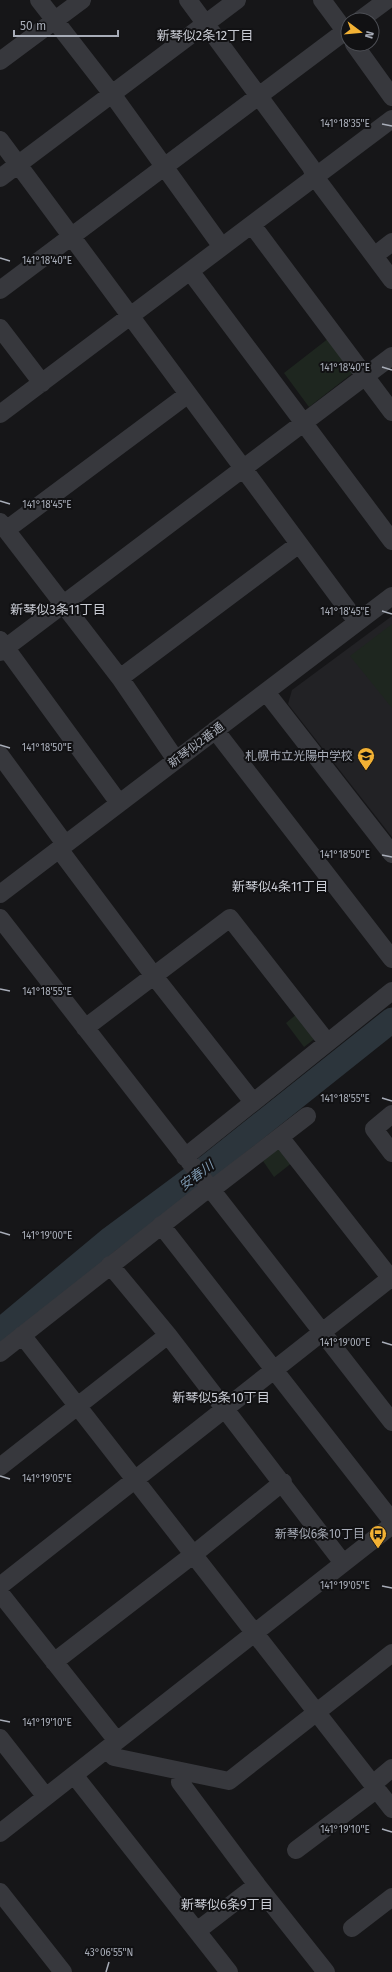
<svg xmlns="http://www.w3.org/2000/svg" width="392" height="1972" viewBox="0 0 392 1972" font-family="'Fira Sans','Noto Sans JP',sans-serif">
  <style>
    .built { fill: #222225 }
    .green { fill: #1e261f }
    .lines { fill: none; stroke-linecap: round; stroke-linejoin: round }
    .river { stroke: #2c353c; stroke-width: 25 }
    .minor { stroke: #37383d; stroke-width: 18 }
    .ticks { fill: none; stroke: #a8adb8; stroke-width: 1.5 }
    .labels { text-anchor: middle; stroke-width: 4; stroke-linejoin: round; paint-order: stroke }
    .street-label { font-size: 12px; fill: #a8adb8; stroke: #111113 }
    .poi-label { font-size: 12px; fill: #a8adb8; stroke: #111113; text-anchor: end }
    .neighbourhood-label { font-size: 13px; fill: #c9ccd4; stroke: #111113 }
    .water-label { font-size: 13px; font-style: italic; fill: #7f9bb3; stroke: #111113 }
    .ticks-label { font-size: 10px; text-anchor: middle; fill: #a8adb8; stroke: #111113; stroke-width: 4; stroke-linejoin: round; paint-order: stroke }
  </style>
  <rect width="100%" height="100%" fill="#161618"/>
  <path class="built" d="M392,616v221l-104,-133 4,-14z"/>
  <path class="green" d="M329,338l25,34 -45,35 -25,-34z
    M392,624v84l-42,-52z
    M298,1013l19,24 -13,10 -18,-24z
    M281,1146l12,16 -19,15 -11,-16z"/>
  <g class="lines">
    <path class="river" d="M0,1331l109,-91 101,-75 182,-145"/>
    <path class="minor" d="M39,0l73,94 110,153
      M188,0l123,167 4,10 77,103
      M322,0l26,35
      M360,20l27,-20
      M354,44l38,53
      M0,61l82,-61
      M0,140l357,482
      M0,178l237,-178
      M252,225l140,187
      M374,256l18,-14
      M190,271l202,270
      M0,290l348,-261
      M0,328l42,55
      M0,414l392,-295
      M0,522l120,156 56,82
      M6,530l181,-135
      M0,640l119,163
      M0,652l392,-296
      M120,678l179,-134
      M266,692l126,162
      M215,730l177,229
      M0,755l65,89
      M59,849l95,127 99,126
      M0,894l392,-298
      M0,918l392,504
      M85,1028l145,-110 97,124
      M392,1114l-18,15 18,24
      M280,1137l112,143
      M185,1157l207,-166
      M161,1225l231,296
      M110,1265l58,70 175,228
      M22,1335l370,474
      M0,1353l204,-161 7,-2 96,-74
      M0,1467l168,-132
      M0,1586l392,-309
      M0,1593l117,148
      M54,1662l140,-108 89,-72
      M0,1738l46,59
      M107,1749l7,8 115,24 163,-128
      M182,1772l-2,10 77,103 69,87
      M74,1775l155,197
      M373,1784l19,-16
      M0,1833l392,-308
      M296,1850l81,-61
      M0,1892l63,80
      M352,1928l40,-31
      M197,1931l60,-46"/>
  </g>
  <path class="ticks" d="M382,124l10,2M0,258l10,3M382,367l10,3M0,501l10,3M382,611l10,3M0,745l10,3M382,855l10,2M0,989l10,2M382,1098l10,3M0,1232l10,3M382,1342l10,3M0,1476l10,3M382,1586l10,2M0,1720l10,2M382,1829l10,3M106,1972l3,-10"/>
  <defs>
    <symbol id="school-pin" viewBox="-11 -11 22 30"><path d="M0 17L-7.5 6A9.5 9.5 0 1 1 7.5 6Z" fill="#f2b134" stroke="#111113"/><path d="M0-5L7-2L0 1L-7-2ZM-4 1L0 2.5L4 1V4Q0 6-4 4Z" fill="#111"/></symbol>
    <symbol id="bus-pin" viewBox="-11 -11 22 30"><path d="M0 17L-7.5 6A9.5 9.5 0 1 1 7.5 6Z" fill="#f2b134" stroke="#111113"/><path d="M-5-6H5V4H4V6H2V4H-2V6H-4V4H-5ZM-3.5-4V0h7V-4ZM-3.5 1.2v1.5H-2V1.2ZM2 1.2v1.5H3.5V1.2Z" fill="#111"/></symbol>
  </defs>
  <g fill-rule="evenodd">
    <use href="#school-pin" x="356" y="746" width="20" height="27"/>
    <use href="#bus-pin" x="368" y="1524" width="20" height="27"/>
  </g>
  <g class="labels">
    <g class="street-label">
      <text transform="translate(196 745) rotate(-37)" y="4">新琴似2番通</text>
    </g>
    <g class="poi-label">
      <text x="353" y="760">札幌市立光陽中学校</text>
      <text x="365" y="1538">新琴似6条10丁目</text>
    </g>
    <g class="neighbourhood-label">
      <text x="205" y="40">新琴似2条12丁目</text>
      <text x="58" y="614">新琴似3条11丁目</text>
      <text x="280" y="891">新琴似4条11丁目</text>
      <text x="221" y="1402">新琴似5条10丁目</text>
      <text x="227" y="1909">新琴似6条9丁目</text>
    </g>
    <g class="water-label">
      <text transform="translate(196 1175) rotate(-37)" y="5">安春川</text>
    </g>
  </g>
  <g class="ticks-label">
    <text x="345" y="127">141°18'35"E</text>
    <text x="47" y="264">141°18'40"E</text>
    <text x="345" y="371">141°18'40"E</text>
    <text x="47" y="508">141°18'45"E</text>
    <text x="345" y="615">141°18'45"E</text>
    <text x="47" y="751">141°18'50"E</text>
    <text x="345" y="858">141°18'50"E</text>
    <text x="47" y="995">141°18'55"E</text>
    <text x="345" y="1102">141°18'55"E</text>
    <text x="47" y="1239">141°19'00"E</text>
    <text x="345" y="1346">141°19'00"E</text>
    <text x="47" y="1482">141°19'05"E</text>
    <text x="345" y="1589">141°19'05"E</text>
    <text x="47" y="1726">141°19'10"E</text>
    <text x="345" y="1833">141°19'10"E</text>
    <text x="109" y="1956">43°06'55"N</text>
  </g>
  <g transform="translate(360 32) rotate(106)"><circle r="19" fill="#111113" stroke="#4d4f55"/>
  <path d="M0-3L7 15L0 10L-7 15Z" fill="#f2b134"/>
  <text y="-6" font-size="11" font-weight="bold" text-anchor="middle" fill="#a8adb8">N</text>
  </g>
  <path d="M14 30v6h104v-6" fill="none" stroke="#a8adb8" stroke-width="2"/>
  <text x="20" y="30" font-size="12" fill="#a8adb8" stroke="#111113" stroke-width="3" paint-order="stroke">50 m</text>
</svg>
